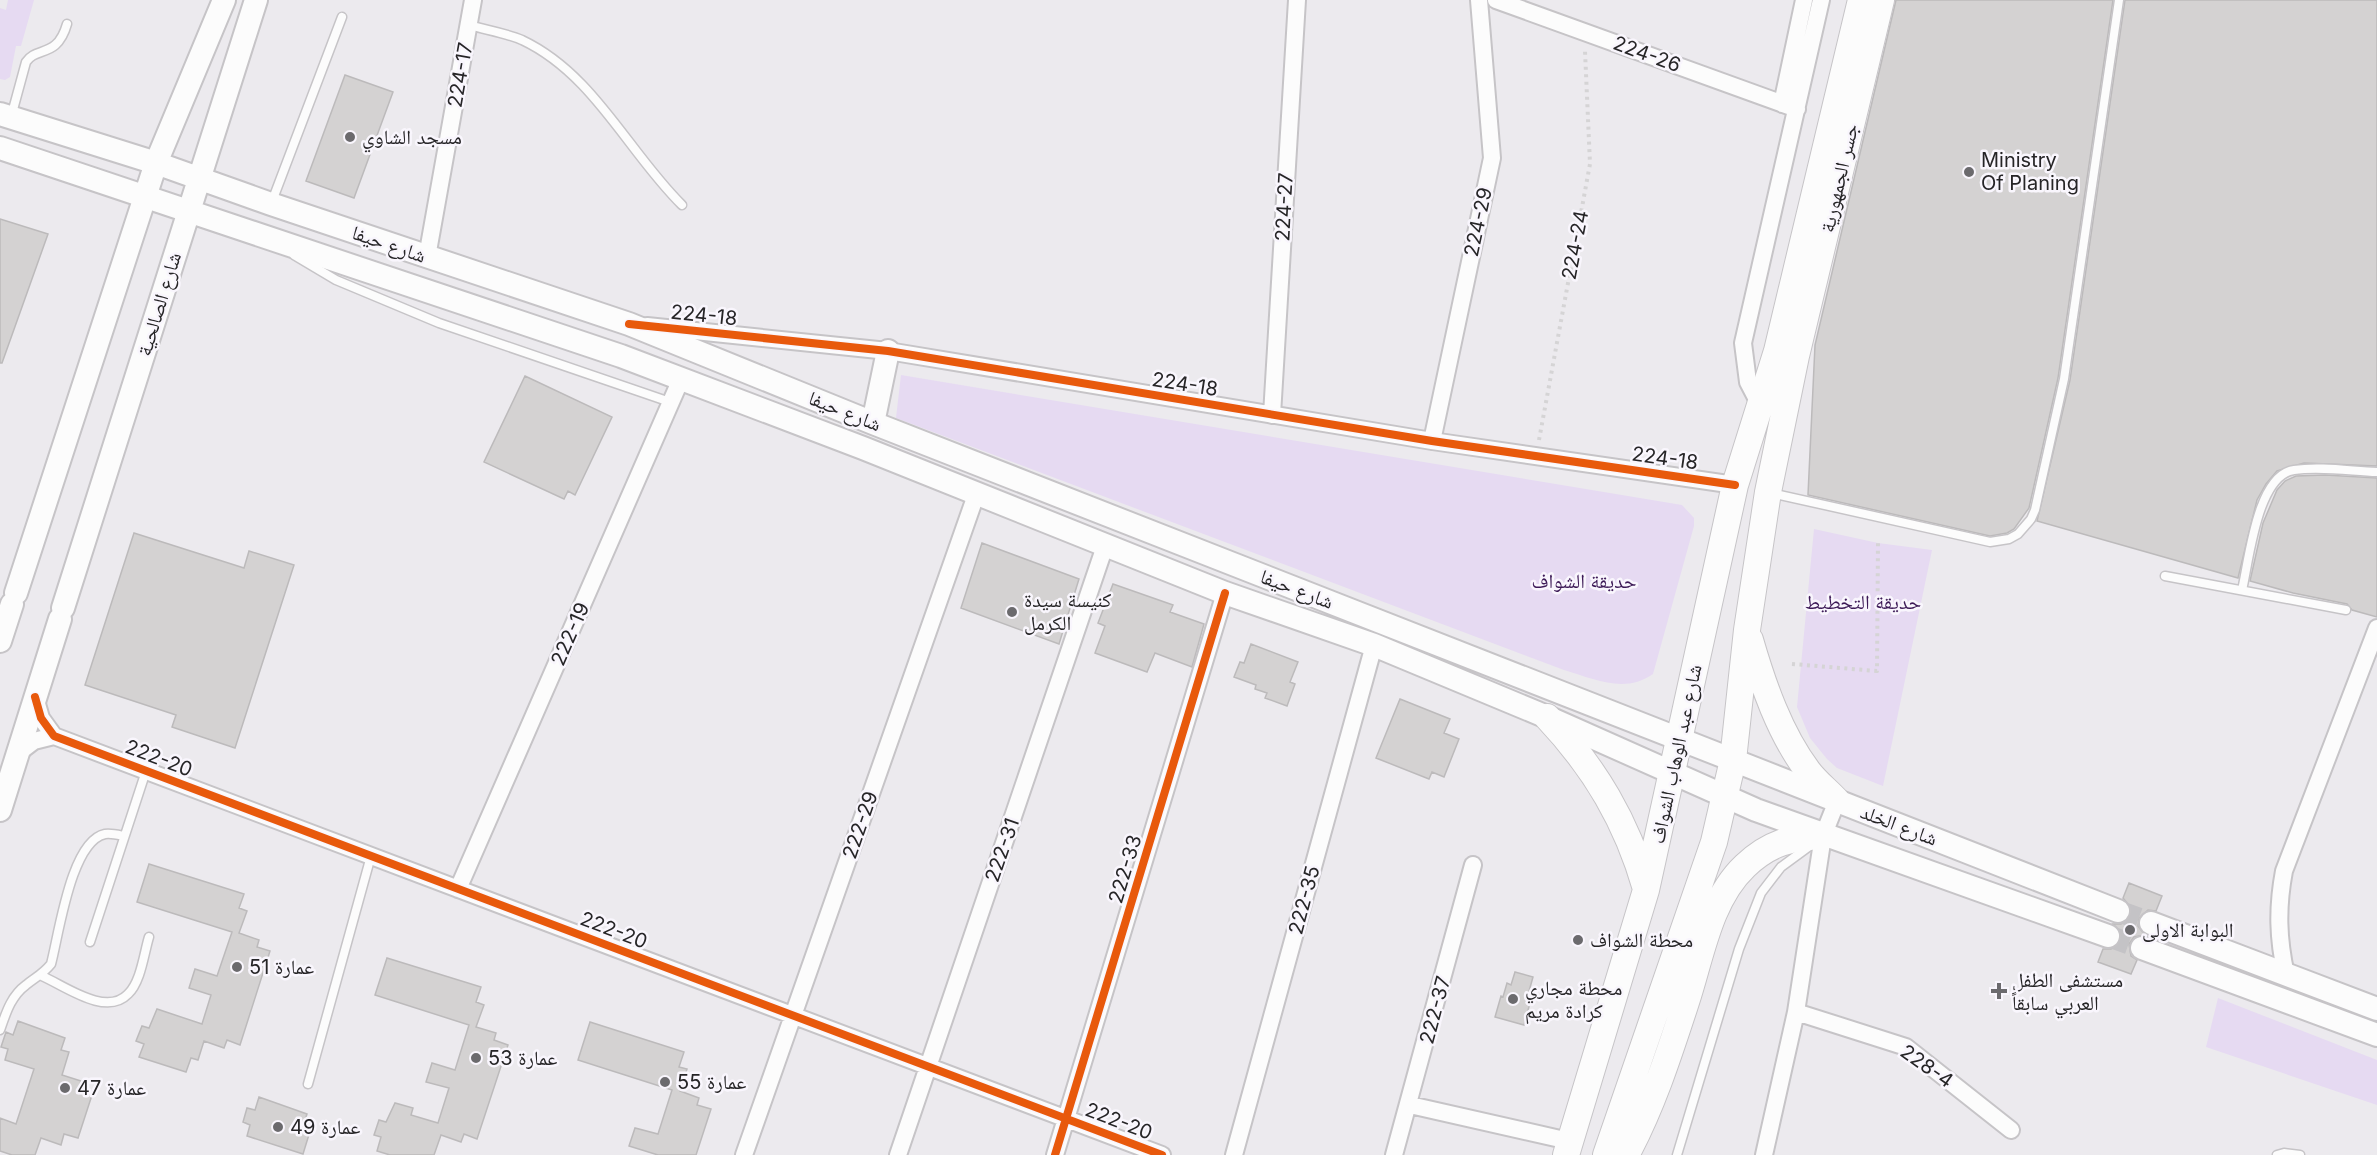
<svg xmlns="http://www.w3.org/2000/svg" width="2377" height="1155" viewBox="0 0 2377 1155" font-family="Inter,'Noto Naskh Arabic',sans-serif">
  <style>
    .green { fill: #e6daf2 }
    .building { fill: #d4d2d2; stroke: #bcbabb; stroke-width: 1.5 }
    .lines { fill: none; stroke-linecap: round; stroke-linejoin: round }
    .secondary-tunnel { stroke: #c4c3c6; stroke-width: 22; stroke-dasharray: 22 11; stroke-linecap: butt }
    .service-casing { stroke: #c6c4c7; stroke-width: 11 }
    .minor-casing { stroke: #c6c4c7; stroke-width: 20 }
    .secondary-casing { stroke: #c6c4c7; stroke-width: 26 }
    .primary-casing { stroke: #c6c4c7; stroke-width: 28 }
    .path { stroke: #d5d4d5; stroke-width: 4; stroke-dasharray: 3 4.5; stroke-linecap: butt }
    .service { stroke: #fcfcfc; stroke-width: 8 }
    .minor { stroke: #fcfcfc; stroke-width: 16 }
    .secondary { stroke: #fcfcfc; stroke-width: 22 }
    .primary { stroke: #fcfcfc; stroke-width: 26 }
    .cycleway-casing { stroke: #f9f6fd; stroke-width: 11 }
    .cycleway { stroke: #e8590c; stroke-width: 8 }
    .poi-dot { fill: #6b6a6d; stroke: #f9f6fd; stroke-width: 2 }
    .labels { text-anchor: middle; stroke-width: 5; stroke-linejoin: round; paint-order: stroke }
    .street-label { font-size: 20px; fill: #262527; stroke: #f9f6fd }
    .poi-label { font-size: 20px; fill: #262527; stroke: #f9f6fd; text-anchor: start }
    .park-label { font-size: 20px; fill: #3d1a57; stroke: #f9f6fd }
  </style>
  <rect width="100%" height="100%" fill="#eceaee"/>
  <path class="green" d="M8,0h26l-13,46h-5l-6,31 -5,3 -5,-1v-71l6,2z
    M901,375l781,130 12,13v8l-41,148c-28,20 -59,5 -89,-4l-668,-252z
    M1814,529l64,14 54,7 -49,236 -46,-18 -10,-9 -17,-21 -13,-31z
    M2218,998l159,62v45l-171,-58z"/>
  <path class="building" d="M1896,0h217l-55,378 -29,130 -15,21 -7,4 -17,3 -182,-41 7,-150z
    M2125,0h252v466l-73,-3 -27,8 -11,13 -9,16 -19,78 -201,-57 33,-141z
    M345,75l48,17 -39,106 -48,-17z
    M0,219l48,15 -46,129h-2z
    M525,376l87,41 -37,78 -7,-4 -4,8 -80,-37z
    M2325,475l52,3v139l-25,-7 -5,-6 -54,-11 -43,-12 13,-58 14,-33 8,-9 11,-5z
    M134,533l110,35 5,-17 45,14 -59,183 -63,-21 4,-12 -91,-30z
    M982,543l97,36 -20,65 -98,-36z
    M1113,584l60,21 -3,7 34,12 -12,43 -37,-14 -8,19 -52,-19 10,-27 -7,-3z
    M1251,644l47,18 -8,20 5,2 -8,22 -22,-8 2,-5 -12,-4 1,-4 -22,-8 6,-15 4,1z
    M1400,699l50,20 -6,14 15,6 -15,38 -12,-5 -3,7 -53,-21z
    M149,864l95,30 -5,14 8,3 -8,22 20,7 -2,7 13,4 -30,94 -13,-5 -3,8 -20,-7 -6,19 -7,-2 -5,14 -47,-15 5,-13 -8,-3 6,-15 7,2 8,-19 45,15 9,-29 -22,-7 6,-19 22,7 15,-44 -95,-30z
    M2129,883l33,13 -6,15 -8,-1 -9,8 -1,8 7,9 -11,2 -5,7 2,12 6,4 -6,14 -33,-12 5,-13h8l9,-8 1,-8 -8,-9h8l9,-8 1,-8 -8,-10z
    M387,958l94,29 -5,15 8,3 -8,22 20,6 -2,7 14,5 -31,94 -13,-5 -3,8 -20,-7 -7,20h-44l-13,-4 4,-14 -7,-2 5,-15 7,2 9,-19 18,5 -2,7 27,8 11,-35 -23,-6 6,-19 23,7 14,-45 -94,-30z
    M1515,972l18,5 -7,25 4,1 -6,22 -29,-8 6,-21 2,1 4,-14 4,2z
    M18,1021l47,17 -4,12 8,2 -7,23 19,6 -2,7 14,4 -15,46 -14,-4 -3,11 -20,-7 -6,17h-23l-12,-4v-33l16,6 18,-55 -29,-9 3,-11 -7,-2 5,-15 7,3z
    M590,1022l94,30 -5,15 8,2 -7,22 19,7 -2,7 14,4 -15,46h-38l-29,-9 6,-18 23,6 14,-44 -94,-30z
    M259,1097l48,17 -4,12 8,2 -8,26 -56,-18 3,-11 -7,-3 4,-14 8,2z"/>
  <g class="lines">
    <path class="secondary-tunnel" d="M2118,911l33,12
      M2108,936l34,12"/>
    <defs>
      <path id="service" d="M469,25c17,5 37,8 53,15 72,34 106,112 160,165
        M11,117l15,-55c10,-16 31,-3 41,-38
        M271,204l71,-187
        M294,255l42,25 103,43 231,79
        M1771,493l219,49 19,-3 9,-5 13,-15 4,-9 29,-131 55,-379
        M2165,576l181,34
        M2242,590c7,-29 15,-115 52,-120 26,-4 57,1 83,2
        M90,942l56,-171
        M42,976c23,10 64,41 86,18 13,-12 16,-41 21,-57
        M0,1030c6,-17 11,-34 26,-45 10,-8 17,-11 25,-21 8,-30 20,-123 54,-130 6,-1 14,1 19,2
        M308,1084l63,-228
        M1677,1155l62,-206 22,-56 20,-26 30,-22
        M2277,1155l7,-2 16,2"/>
      <path id="minor" d="M1496,0l301,109
        M1782,104l22,-104
        M427,257l46,-257
        M647,326l241,25 544,90 303,44
        M1760,405l-12,-23 -5,-39 78,-343
        M1272,415l25,-415
        M1432,441l60,-283 -13,-158
        M35,697l6,21 13,18 1108,419
        M17,754l17,-13 20,-5
        M458,889l223,-510
        M2286,975c-8,-36 -9,-67 -2,-104l93,-243
        M1796,1012l110,35 105,83
        M1410,1105l159,36
        M744,1155l232,-660
        M898,1155l207,-609
        M1055,1155l170,-562
        M1234,1155l140,-510
        M1394,1155l79,-290
        M1764,1155l32,-143 27,-176 14,-35"/>
      <path id="secondary" d="M0,114l156,49 115,41 358,120 244,99 1245,488
        M0,148l621,208 242,92 362,145 149,52 173,72 209,93 352,126
        M873,423l15,-72
        M16,593l140,-430 68,-163
        M63,608l193,-608
        M0,641l12,-37
        M0,810l60,-191
        M2151,923l226,86
        M2142,948l235,87"/>
      <path id="primary" d="M1750,640c13,45 30,94 58,131 8,11 20,20 29,30
        M1547,717c48,51 80,105 99,172
        M1566,1155l80,-265 89,-405 42,-134 84,-351
        M1606,1155l108,-313 19,-82 14,-130 21,-138 28,-136 85,-356
        M1626,1155c26,-48 43,-101 60,-153 15,-45 23,-102 59,-136 24,-23 47,-29 78,-30"/>
    </defs>
    <use href="#service" class="service-casing"/>
    <use href="#minor" class="minor-casing"/>
    <use href="#secondary" class="secondary-casing"/>
    <use href="#primary" class="primary-casing"/>
    <path class="path" d="M1539,440l51,-276 -5,-113
      M1792,664l85,7 1,-128"/>
    <use href="#service" class="service"/>
    <use href="#minor" class="minor"/>
    <use href="#secondary" class="secondary"/>
    <use href="#primary" class="primary"/>
    <defs>
      <path id="cycleway" d="M629,324l259,27 544,90 303,44
        M35,697l6,21 13,18 1108,419
        M1055,1155l170,-562"/>
    </defs>
    <use href="#cycleway" class="cycleway-casing"/>
    <use href="#cycleway" class="cycleway"/>
  </g>
  <g class="poi-dot">
    <circle cx="350" cy="137" r="6"/>
    <circle cx="1969" cy="172" r="6"/>
    <circle cx="1012" cy="612" r="6"/>
    <circle cx="2130" cy="930" r="6"/>
    <circle cx="1578" cy="940" r="6"/>
    <circle cx="237" cy="967" r="6"/>
    <path d="M1996 982h6v6h6v6h-6v6h-6v-6h-6v-6h6z"/>
    <circle cx="1513" cy="999" r="6"/>
    <circle cx="476" cy="1058" r="6"/>
    <circle cx="665" cy="1082" r="6"/>
    <circle cx="65" cy="1088" r="6"/>
    <circle cx="278" cy="1127" r="6"/>
  </g>
  <g class="labels">
    <g class="street-label">
      <text transform="translate(1647 54) rotate(20)" y="7">224-26</text>
      <text transform="translate(460 75) rotate(-80)" y="7">224-17</text>
      <text transform="translate(1839 178) rotate(-77)" y="7">جسر الجمهورية</text>
      <text transform="translate(1284 207) rotate(-87)" y="7">224-27</text>
      <text transform="translate(1478 222) rotate(-78)" y="7">224-29</text>
      <text transform="translate(389 244) rotate(19)" y="7">شارع حيفا</text>
      <text transform="translate(1575 245) rotate(-79)" y="7">224-24</text>
      <text transform="translate(159 304) rotate(-73)" y="7">شارع الصالحية</text>
      <text transform="translate(704 315) rotate(6)" y="7">224-18</text>
      <text transform="translate(1185 384) rotate(9)" y="7">224-18</text>
      <text transform="translate(845 411) rotate(22)" y="7">شارع حيفا</text>
      <text transform="translate(1665 458) rotate(8)" y="7">224-18</text>
      <text transform="translate(1297 589) rotate(21)" y="7">شارع حيفا</text>
      <text transform="translate(570 634) rotate(-66)" y="7">222-19</text>
      <text transform="translate(1676 754) rotate(-78)" y="7">شارع عبد الوهاب الشواف</text>
      <text transform="translate(159 758) rotate(21)" y="7">222-20</text>
      <text transform="translate(860 825) rotate(-71)" y="7">222-29</text>
      <text transform="translate(1899 825) rotate(21)" y="7">شارع الخلد</text>
      <text transform="translate(1002 850) rotate(-71)" y="7">222-31</text>
      <text transform="translate(1125 869) rotate(-73)" y="7">222-33</text>
      <text transform="translate(1304 900) rotate(-75)" y="7">222-35</text>
      <text transform="translate(614 930) rotate(21)" y="7">222-20</text>
      <text transform="translate(1435 1010) rotate(-75)" y="7">222-37</text>
      <text transform="translate(1927 1066) rotate(35)" y="7">228-4</text>
      <text transform="translate(1119 1121) rotate(21)" y="7">222-20</text>
    </g>
    <g class="poi-label">
      <text x="362" y="144">مسجد الشاوي</text>
      <text x="1981" y="167">Ministry<tspan x="1981" dy="23">Of Planing</tspan></text>
      <text x="1024" y="607">كنيسة سيدة<tspan x="1024" dy="23">الكرمل</tspan></text>
      <text x="2142" y="937">البوابة الاولى</text>
      <text x="1590" y="947">محطة الشواف</text>
      <text x="249" y="974">عمارة 51</text>
      <text x="2012" y="987">مستشفى الطفل<tspan x="2012" dy="23">العربي سابقاً</tspan></text>
      <text x="1525" y="995">محطة مجاري<tspan x="1525" dy="23">كرادة مريم</tspan></text>
      <text x="488" y="1065">عمارة 53</text>
      <text x="677" y="1089">عمارة 55</text>
      <text x="77" y="1095">عمارة 47</text>
      <text x="290" y="1134">عمارة 49</text>
    </g>
    <g class="park-label">
      <text x="1584" y="588">حديقة الشواف</text>
      <text x="1863" y="609">حديقة التخطيط</text>
    </g>
  </g>
</svg>
